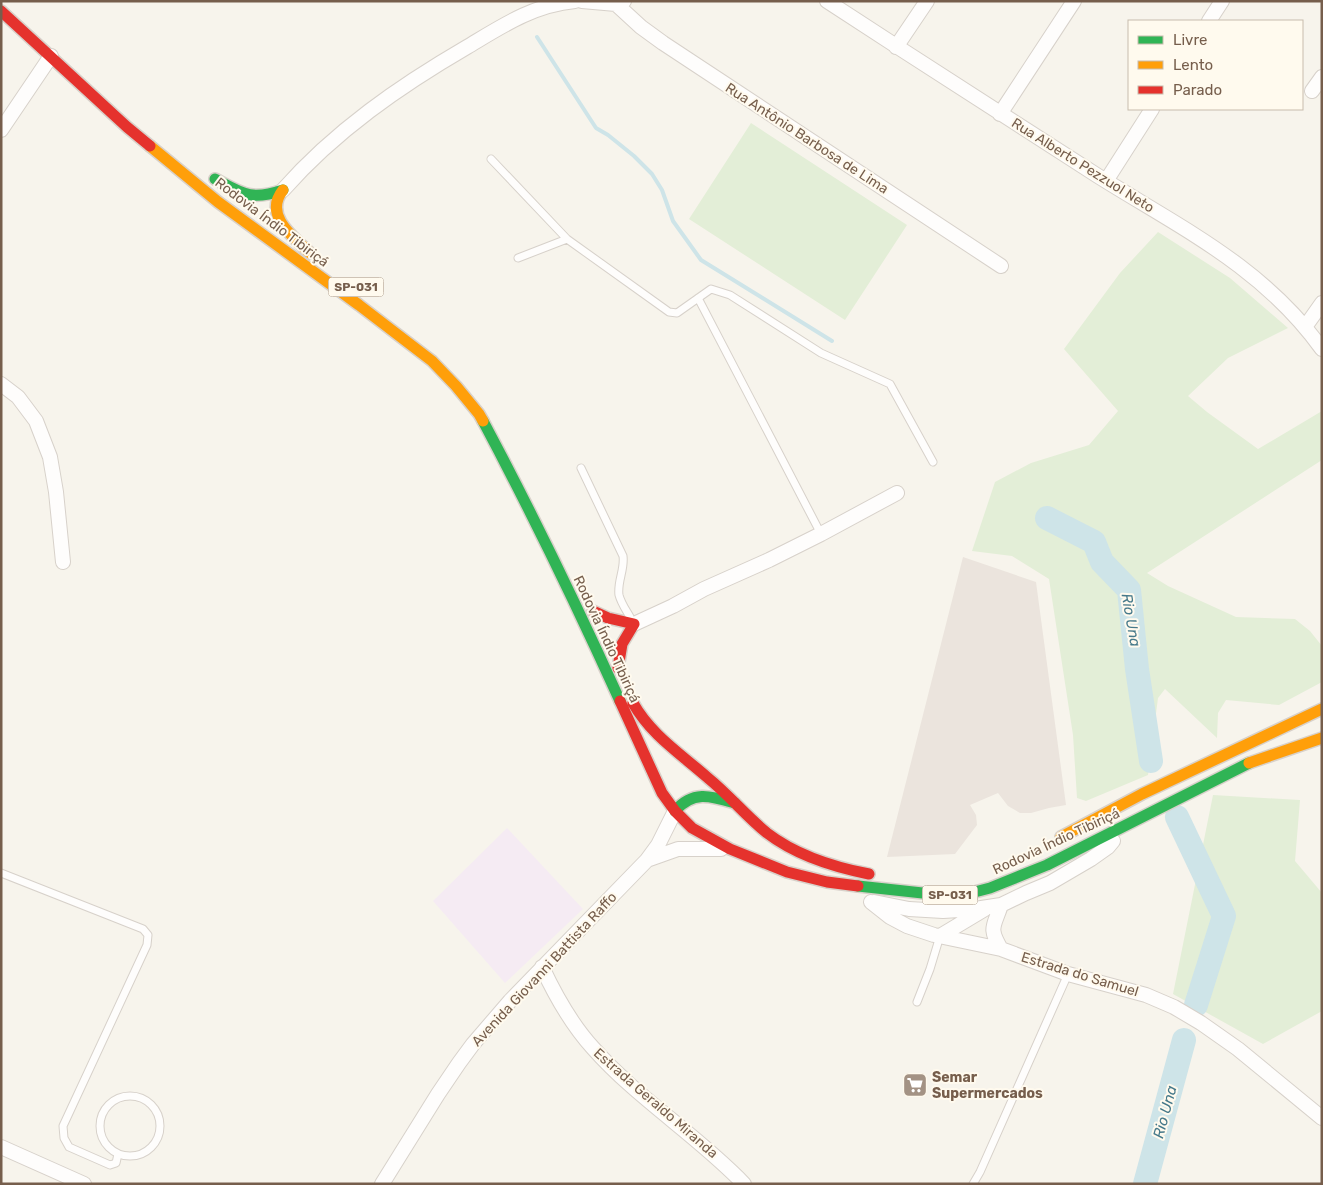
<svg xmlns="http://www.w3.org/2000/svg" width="1323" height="1185" viewBox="0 0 1323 1185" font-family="Rubik,sans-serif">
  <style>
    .industrial { fill: #ebe4dd }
    .education { fill: #f5ebf3 }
    .green { fill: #e3eed7 }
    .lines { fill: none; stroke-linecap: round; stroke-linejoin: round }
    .stream { stroke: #cee4e8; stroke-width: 4 }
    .river { stroke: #cee4e8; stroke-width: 24 }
    .lane-casing { stroke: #d7d1ca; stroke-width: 9 }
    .street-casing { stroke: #d7d1ca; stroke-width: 16 }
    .fast-casing { stroke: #d8d1ca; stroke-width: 14 }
    .slow-casing { stroke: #d8d1ca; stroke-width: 14 }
    .jam-casing { stroke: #d8d1ca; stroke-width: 14 }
    .lane { stroke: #fefdfc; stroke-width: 7 }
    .street { stroke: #fefdfc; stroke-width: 14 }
    .fast { stroke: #30b455; stroke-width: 11 }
    .slow { stroke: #ff9f0a; stroke-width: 11 }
    .jam { stroke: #e5322d; stroke-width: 11 }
    .labels { text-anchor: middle; stroke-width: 4; stroke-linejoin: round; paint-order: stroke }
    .shield { fill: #fffaee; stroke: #9f8d7d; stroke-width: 1 }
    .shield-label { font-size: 12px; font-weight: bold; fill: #765e4c }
    .street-label { font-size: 14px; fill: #765e4c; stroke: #fffaee }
    .poi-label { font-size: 14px; font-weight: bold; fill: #765e4c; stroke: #fffaee; text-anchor: start }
    .water-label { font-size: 15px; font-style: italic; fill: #46798a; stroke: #fffaee }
  </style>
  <rect width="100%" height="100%" fill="#f7f4ec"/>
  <path class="industrial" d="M963,557l73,25 30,223 -17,3 -18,5h-11l-12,-7 -10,-13 -28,12 6,10 1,10 -22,29 -68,3z"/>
  <path class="education" d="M507,828l76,81 -78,74 -72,-82z"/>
  <path class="green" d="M751,123l156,102 -62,95 -156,-101z
    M1158,232l72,46 58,50 -60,30 -40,38 19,16 51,37 64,-38v49l-175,113 21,13 68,31 59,2 15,12 12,15v36l-43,23 -53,-5 -8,13 -1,25 -52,-49 -7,9 -10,77 -62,26 -9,-3 -4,-63 -24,-156 -37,-23 -40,-5 23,-69 36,-19 58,-18 29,-34 -54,-62 56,-76z
    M1213,795l87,5 -5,61 27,32v118l-59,33 -90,-50z"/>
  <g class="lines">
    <path class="stream" d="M537,37l59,91 12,7 26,21 18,18 10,16 11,31 28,39 131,81"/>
    <path class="river" d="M1047,518l47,24 8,20 27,28 8,79 14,92
      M1177,817l47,99 -28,89
      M1145,1184l39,-144"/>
    <defs>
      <path id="lane" d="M491,159l76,80
        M518,258l49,-19 102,73 8,1 34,-24 19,6 91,58 69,31 43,78
        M698,298l123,236
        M581,468l42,88c2,13 -6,26 -4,39 2,8 7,15 11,22
        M1,873l142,56 5,6 -1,10 -84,181 1,12 5,9 41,18 6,-2 2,-9
        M917,1002l13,-33 10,-33
        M100 1126a30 30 0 1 1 60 0a30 30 0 1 1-60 0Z
        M973,1184l7,-12 88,-198"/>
      <path id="street" d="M582,1l34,3 8,-3
        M827,1c90,59 181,117 271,175 83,52 165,91 224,173
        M616,4l25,23 22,16 338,223
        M1209,21l13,-20
        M896,47l31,-46
        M1312,91l10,-14
        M1000,114l74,-113
        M1,130l50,-74
        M1106,181l46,-72
        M283,190c52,-59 117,-104 184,-143 35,-21 66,-42 108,-46
        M1305,327l17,-24
        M1,384l17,13 18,24 14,36 6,35 7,70
        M634,624l39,-18 31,-17 65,-29 52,-26 76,-41
        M647,860l31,-11h43
        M871,902l19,15 17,9 27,9 67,14 67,25 78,21 28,12 27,16 37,26 84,69
        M874,902l35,7 34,2 32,-2 26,-4 25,-12 24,-10 41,-24 17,-12 5,-6
        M1001,905c-7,22 -13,22 0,44
        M940,936l45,-27
        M542,967c14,30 29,57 51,81 45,51 104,87 151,136
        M1,1147l83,37
        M382,1184l56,-90 21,-31 14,-19 37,-43 137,-141 11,-15 17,-34"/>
      <path id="fast" d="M215,179c28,15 36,22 68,11
        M483,421c49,92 94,185 137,280
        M675,811c18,-21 36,-15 60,-8
        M858,886l83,9 26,-1 23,-6 57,-23 202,-102"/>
      <path id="slow" d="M150,146l68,56 141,103 73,56 24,25 23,28 4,7
        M283,190c-20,25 10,47 27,63
        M1249,763l73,-25
        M1061,837l81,-43 180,-85"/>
      <path id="jam" d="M1,11l126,116 23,19
        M593,611l15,7 26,6 -12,20 -4,24
        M620,701l42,92 13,18 17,17 38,21 57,23 40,10 31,4
        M633,703c18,32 48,51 75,75 21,17 38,38 59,55 30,23 66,34 102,41"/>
    </defs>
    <use href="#lane" class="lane-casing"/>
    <use href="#street" class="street-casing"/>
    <use href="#fast" class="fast-casing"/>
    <use href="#slow" class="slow-casing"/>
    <use href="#jam" class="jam-casing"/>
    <use href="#lane" class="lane"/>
    <use href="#street" class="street"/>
    <use href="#fast" class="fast"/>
    <use href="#slow" class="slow"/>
    <use href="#jam" class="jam"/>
  </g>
  <defs>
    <symbol id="supermarket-square" viewBox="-11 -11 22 22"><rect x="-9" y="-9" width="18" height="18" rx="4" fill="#a39284" stroke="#fffaee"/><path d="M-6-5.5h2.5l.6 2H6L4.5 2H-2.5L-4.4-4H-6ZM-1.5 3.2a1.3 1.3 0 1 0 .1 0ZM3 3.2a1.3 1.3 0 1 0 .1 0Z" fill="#fff"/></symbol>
  </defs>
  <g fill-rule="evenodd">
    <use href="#supermarket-square" x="901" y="1071" width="28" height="28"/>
  </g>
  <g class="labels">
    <g class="shield">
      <rect x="328.5" y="277.5" width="55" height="19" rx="4"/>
      <rect x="922.5" y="885.5" width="55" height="19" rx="4"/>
    </g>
    <g class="shield-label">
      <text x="356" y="291">SP-031</text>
      <text x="950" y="899">SP-031</text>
    </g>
    <g class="street-label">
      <text transform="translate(807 138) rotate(33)" y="5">Rua Antônio Barbosa de Lima</text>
      <text transform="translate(1083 165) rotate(32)" y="5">Rua Alberto Pezzuol Neto</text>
      <text transform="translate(272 222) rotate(37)" y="5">Rodovia Índio Tibiriçá</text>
      <text transform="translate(607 639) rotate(65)" y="5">Rodovia Índio Tibiriçá</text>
      <text transform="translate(1056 841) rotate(-25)" y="5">Rodovia Índio Tibiriçá</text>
      <text transform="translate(544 969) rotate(-47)" y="5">Avenida Giovanni Battista Raffo</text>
      <text transform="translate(1080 974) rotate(17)" y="5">Estrada do Samuel</text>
      <text transform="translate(656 1103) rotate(41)" y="5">Estrada Geraldo Miranda</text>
    </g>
    <g class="poi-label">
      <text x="932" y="1082">Semar<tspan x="932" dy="16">Supermercados</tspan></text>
    </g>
    <g class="water-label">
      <text transform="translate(1131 620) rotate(80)" y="5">Rio Una</text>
      <text transform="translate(1165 1112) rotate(-75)" y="5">Rio Una</text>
    </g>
  </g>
  <rect width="1323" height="1185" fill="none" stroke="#765e4c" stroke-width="5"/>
  <rect x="1128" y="20" width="175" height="90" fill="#fffaee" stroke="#c8bcad"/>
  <rect x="1138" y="36" width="25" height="8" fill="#30b455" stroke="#c8bcad"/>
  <text x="1173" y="45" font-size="15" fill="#765e4c">Livre</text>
  <rect x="1138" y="61" width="25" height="8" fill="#ff9f0a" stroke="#c8bcad"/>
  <text x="1173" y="70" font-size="15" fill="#765e4c">Lento</text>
  <rect x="1138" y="86" width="25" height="8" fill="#e5322d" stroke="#c8bcad"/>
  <text x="1173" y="95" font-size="15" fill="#765e4c">Parado</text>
</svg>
